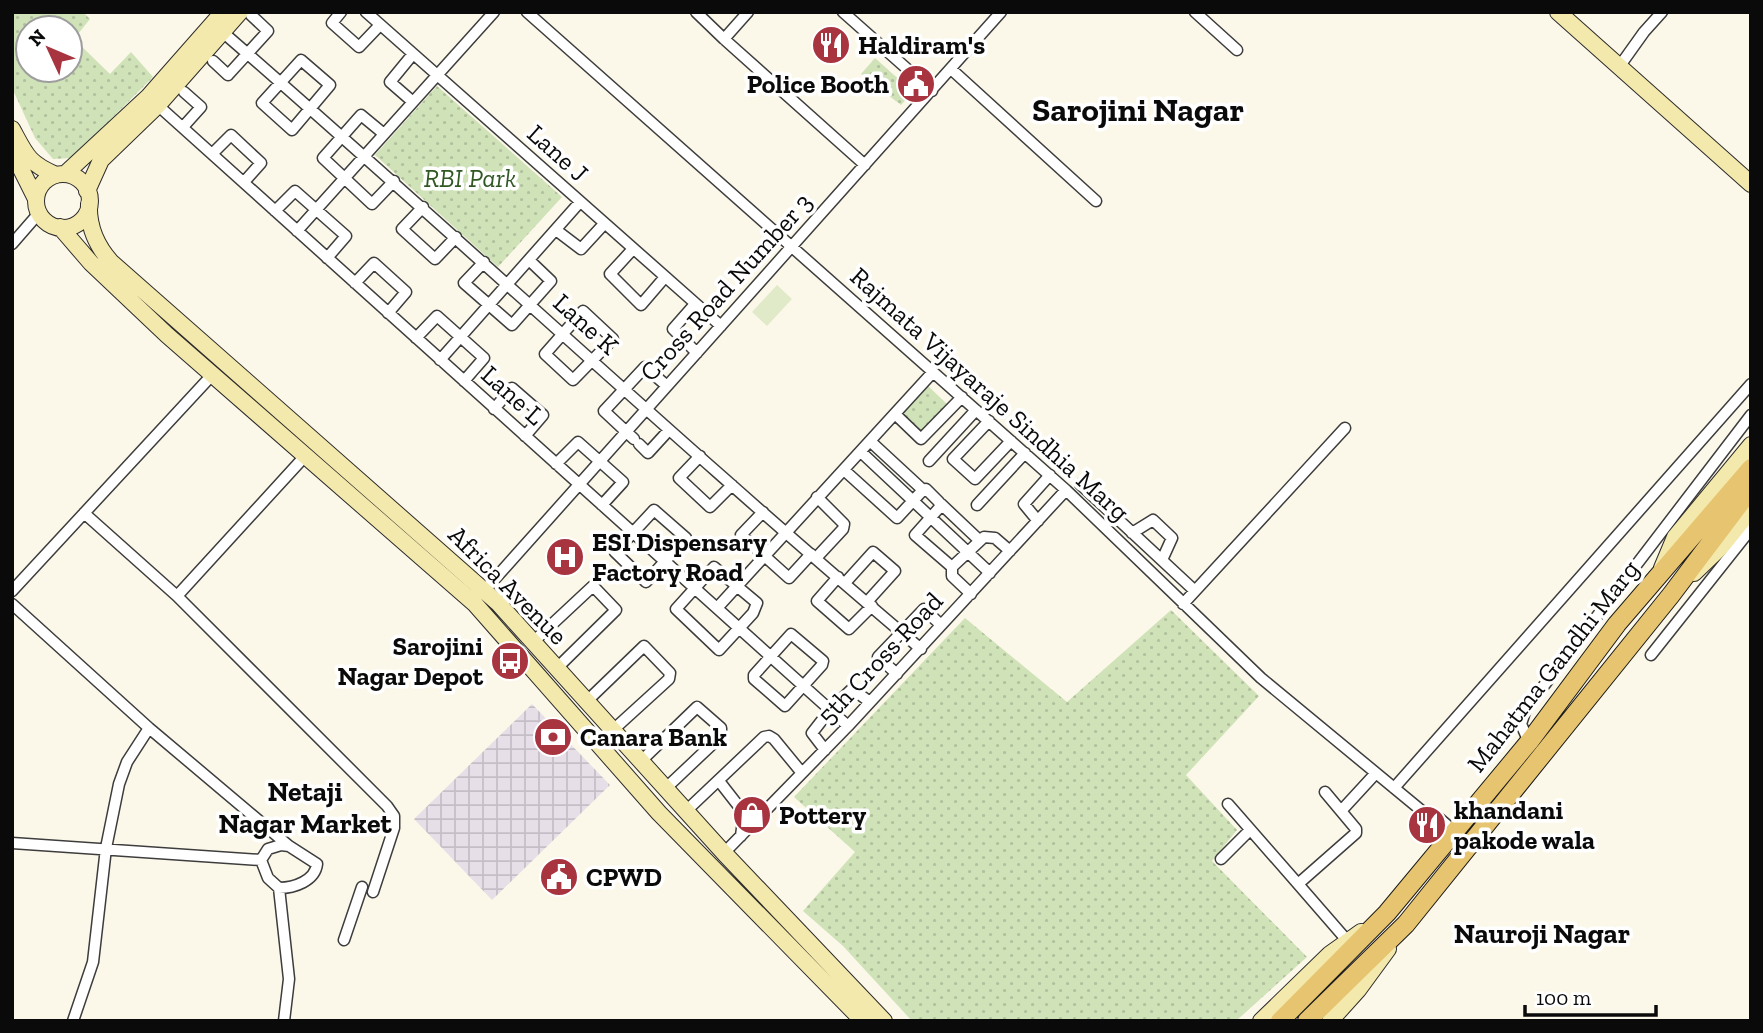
<svg xmlns="http://www.w3.org/2000/svg" width="1763" height="1033" viewBox="0 0 1763 1033" font-family="'Zilla Slab',serif">
  <style>
    .industrial { fill: url(#industrial-grid) }
    .green { fill: url(#green-dots); fill-rule: evenodd }
    .pitch { fill: #e0eac9 }
    .lines { fill: none; stroke-linecap: round; stroke-linejoin: round }
    .street-casing { stroke: #3d3d3d; stroke-width: 13 }
    .secondary-casing { stroke: #2c2c2c; stroke-width: 18 }
    .primary-casing { stroke: #1b1b1b; stroke-width: 20 }
    .street { stroke: #fff; stroke-width: 10 }
    .secondary { stroke: #f4e9ac; stroke-width: 16 }
    .primary { stroke: #e7c46f; stroke-width: 18 }
    .labels { text-anchor: middle; stroke-width: 7; stroke-linejoin: round; paint-order: stroke }
    .poi-label { font-size: 26px; font-weight: bold; fill: #0a0a0a; stroke: #fff; text-anchor: start }
    .street-label { font-size: 26px; fill: #0a0a0a; stroke: #fff }
    .park-label { font-size: 26px; font-style: italic; fill: #315823; stroke: #fff }
    .neighbourhood-label { font-size: 28px; font-weight: bold; fill: #0a0a0a; stroke: #fff }
    .district-label { font-size: 33px; font-weight: bold; fill: #0a0a0a; stroke: #fff }
  </style>
  <defs>
    <pattern id="industrial-grid" width="8" height="8" patternUnits="userSpaceOnUse" patternTransform="scale(1.75)"><rect width="8" height="8" fill="#e7dfe8"/><path d="M0 4h8M4 0v8" fill="none" stroke="#c5bec6"/></pattern>
    <pattern id="green-dots" width="8" height="8" patternUnits="userSpaceOnUse" patternTransform="scale(1.75)"><rect width="8" height="8" fill="#d0e2b8"/><path d="M2 2h.1M6 6h.1" fill="none" stroke="#b1c19d" stroke-width="1.8" stroke-linecap="round"/></pattern>
  </defs>
  <rect width="100%" height="100%" fill="#fcf8e9"/>
  <path class="industrial" d="M532,704l78,81 -118,115 -78,-81z"/>
  <path class="green" d="M12,12h71l7,7 -16,20 36,35 21,-22 22,25 -81,81 -19,1 -18,-21 -23,-50zM28,28h42v42h-42z
    M875,58l38,34 -12,13 -40,-31z
    M437,86l125,111 -64,70 -123,-112z
    M927,385l20,19 -26,29 -21,-19z
    M1171,610l88,86 -73,79 51,55 -25,31 95,96 -71,64h-324l-69,-75 -40,-35 52,-59 -61,-55 171,-179 102,84z"/>
  <path class="pitch" d="M777,285l15,14 -25,27 -15,-14z"/>
  <g class="lines">
    <defs>
      <path id="street" d="M341,12l-9,11 27,24 21,-22
        M366,12l355,314
        M527,12l539,478 195,188 161,133 12,16 15,13
        M696,12l28,27
        M748,12l-24,27 141,126
        M843,12l89,79
        M1195,12l42,38
        M218,28c236,205 464,419 703,621
        M301,60l29,25 -38,45 -30,-27z
        M213,61l15,14 40,-44 -17,-16
        M1619,67l25,-35 18,-20
        M951,69l145,132
        M153,101l695,625
        M413,102l-23,-20 23,-28
        M183,127l18,-20 -17,-15
        M384,134l-23,-19 -38,43 49,46 22,-23
        M212,154l19,-19 30,28 -17,19
        M423,207l-21,22 33,30 21,-22
        M275,211l20,-20 51,45 -19,22
        M556,230l25,19 23,-25
        M297,231l197,-219
        M12,244l27,-31
        M633,249l-23,25 31,31 24,-28
        M484,262l-20,21 48,42 39,-44 -22,-21
        M355,283l19,-20 32,29 -18,21
        M695,304l-22,25 24,24
        M583,311l30,28 -40,41 -28,-26z
        M416,338l21,-22 47,42 -20,23
        M440,360l140,-158
        M494,409l18,-21 31,27 -18,21
        M895,414l26,25 41,-42
        M989,421l-36,38 22,20 36,-38
        M634,439l-30,-28 41,-44 22,19
        M870,441l53,49
        M639,444l9,9 21,-23
        M861,452l129,121
        M700,456l-21,22 31,29 22,-22
        M929,461l47,-51
        M556,464l22,-22 45,40 -21,23
        M844,470l53,48 26,-28 3,-1 13,13 1,5 -25,28 37,32
        M1080,484l115,107
        M941,504l38,36
        M977,505l48,-52
        M654,510l32,28 -40,44 -31,-30z
        M763,512l-22,23 48,43 22,-24
        M84,513l93,83 210,210 7,10v12l-21,64
        M1038,521l-14,-17 26,-29
        M1132,533l21,-13 19,18 -10,22
        M816,558l27,-29 1,-5 -27,-27
        M714,567l43,36 -4,10 -34,37 -43,-41z
        M838,577l-21,24 32,28 23,-23
        M845,583l28,-31 22,19 -28,31
        M12,591l201,-217
        M484,591l517,-579
        M971,594l-19,-18v-9l32,-30 11,1 15,13
        M177,596l129,-141
        M12,604l137,124 140,118 28,18c-2,17 -23,24 -38,24
        M1183,604l162,-176
        M717,608l216,-236
        M791,634l32,27 -1,4 -37,41 -31,-27v-4z
        M533,642l60,-56 23,24 -59,58
        M1651,655l100,-126
        M897,674l-19,-17 46,-48 17,16
        M587,701l57,-55 26,27 -1,6 -56,51
        M1529,742l-8,-18 5,-15 225,-294
        M825,750l-13,-17 18,-23 22,-21 18,13
        M641,761l56,-54 24,21v8l-55,52
        M719,781l25,32 -3,23
        M1394,788l357,-404
        M1325,792l31,37v4l-58,51 53,61
        M1228,804l70,80
        M686,811l78,-74 5,-1 5,3 28,34
        M1341,811l35,-38
        M1425,812l15,7 15,13
        M12,843l249,17
        M724,853l124,-127 218,-236
        M1221,859l29,-29
        M344,940l18,-53
        M73,1021l20,-59 13,-114 13,-64 8,-22 22,-34
        M284,1021l5,-42 -10,-91 -11,-10 -7,-18 7,-11 13,-4 8,1"/>
      <path id="secondary" d="M1558,12l193,172
        M12,129c14,26 16,34 44,46
        M12,151l24,48
        M65,174l84,-78 74,-84
        M36 201a27 27 0 1 1 54 0a27 27 0 1 1-54 0Z
        M87,191l14,-31 57,-55 82,-93
        M89,204c-1,23 7,41 22,58l387,341 226,250 160,168
        M60,227l31,36 76,72 308,269 184,209 204,208
        M1662,568l13,-31 76,-92
        M1694,573l26,-25 31,-38
        M1261,1021l69,-67 31,-22
        M1330,1021l28,-31 30,-41"/>
      <path id="primary" d="M1280,1021l107,-108 142,-171 88,-118 134,-156
        M1307,1021l99,-97 265,-329 80,-106"/>
    </defs>
    <use href="#street" class="street-casing"/>
    <use href="#secondary" class="secondary-casing"/>
    <use href="#primary" class="primary-casing"/>
    <use href="#street" class="street"/>
    <use href="#secondary" class="secondary"/>
    <use href="#primary" class="primary"/>
  </g>
  <defs>
    <symbol id="restaurant-disc" viewBox="-11 -11 22 22"><circle r="9.5" fill="#a7343f" stroke="#fff"/><path d="M-5-6h1v4h1v-4h1v4h1v-4h1v5L-1.5 .5V6h-2V.5L-5-1ZM5-6V6H3V1.5H1.5Q1.5-4 5-6Z" fill="#fff"/></symbol>
    <symbol id="civic-disc" viewBox="-11 -11 22 22"><circle r="9.5" fill="#a7343f" stroke="#fff"/><path d="M-.6-6.5H3V-4.5H.6V-3L4-1V1h2V6H-6V1h2V-1L-.6-3ZM-1.2 2.5V6h2.4V2.5Z" fill="#fff"/></symbol>
    <symbol id="hospital-disc" viewBox="-11 -11 22 22"><circle r="9.5" fill="#a7343f" stroke="#fff"/><path d="M-5-5h3v3.5h4V-5h3V5h-3V1.5h-4V5h-3Z" fill="#fff"/></symbol>
    <symbol id="bus-disc" viewBox="-11 -11 22 22"><circle r="9.5" fill="#a7343f" stroke="#fff"/><path d="M-5-6H5V4H4V6H2V4H-2V6H-4V4H-5ZM-3.5-4V0h7V-4ZM-3.5 1.2v1.5H-2V1.2ZM2 1.2v1.5H3.5V1.2Z" fill="#fff"/></symbol>
    <symbol id="bank-disc" viewBox="-11 -11 22 22"><circle r="9.5" fill="#a7343f" stroke="#fff"/><path d="M-6-4H6V4H-6ZM0-2.3a2.3 2.3 0 1 0 0 4.6a2.3 2.3 0 1 0 0-4.6Z" fill="#fff"/></symbol>
    <symbol id="shop-disc" viewBox="-11 -11 22 22"><circle r="9.5" fill="#a7343f" stroke="#fff"/><path d="M-5-2.5h2.3a2.7 3.5 0 0 1 5.4 0H5L5.5 6h-11ZM-1.5-2.5h3a1.5 2.3 0 0 0-3 0Z" fill="#fff"/></symbol>
  </defs>
  <g fill-rule="evenodd">
    <use href="#restaurant-disc" x="809" y="23" width="44" height="44"/>
    <use href="#civic-disc" x="894" y="62" width="44" height="44"/>
    <use href="#hospital-disc" x="543" y="535" width="44" height="44"/>
    <use href="#bus-disc" x="488" y="639" width="44" height="44"/>
    <use href="#bank-disc" x="531" y="715" width="44" height="44"/>
    <use href="#shop-disc" x="730" y="793" width="44" height="44"/>
    <use href="#restaurant-disc" x="1405" y="803" width="44" height="44"/>
    <use href="#civic-disc" x="537" y="855" width="44" height="44"/>
  </g>
  <g class="labels">
    <g class="poi-label">
      <text x="858" y="54">Haldiram's</text>
      <text x="889" y="93" text-anchor="end">Police Booth</text>
      <text x="592" y="551">ESI Dispensary<tspan x="592" dy="30">Factory Road</tspan></text>
      <text x="483" y="655" text-anchor="end">Sarojini<tspan x="483" dy="30">Nagar Depot</tspan></text>
      <text x="580" y="746">Canara Bank</text>
      <text x="1454" y="819">khandani<tspan x="1454" dy="30">pakode wala</tspan></text>
      <text x="779" y="824">Pottery</text>
      <text x="586" y="886">CPWD</text>
    </g>
    <g class="street-label">
      <text transform="translate(558 153) rotate(42)" y="9">Lane J</text>
      <text transform="translate(726 287) rotate(-48)" y="9">Cross Road Number 3</text>
      <text transform="translate(586 324) rotate(42)" y="9">Lane K</text>
      <text transform="translate(990 394) rotate(42)" y="9">Rajmata Vijayaraje Sindhia Marg</text>
      <text transform="translate(513 395) rotate(42)" y="9">Lane L</text>
      <text transform="translate(508 585) rotate(45)" y="9">Africa Avenue</text>
      <text transform="translate(880 658) rotate(-47)" y="9">5th Cross Road</text>
      <text transform="translate(1553 666) rotate(-52)" y="9">Mahatma Gandhi Marg</text>
    </g>
    <g class="park-label">
      <text x="470" y="187">RBI Park</text>
    </g>
    <g class="neighbourhood-label">
      <text x="305" y="801">Netaji<tspan x="305" dy="32">Nagar Market</tspan></text>
      <text x="1542" y="943">Nauroji Nagar</text>
    </g>
    <g class="district-label">
      <text x="1138" y="121">Sarojini Nagar</text>
    </g>
  </g>
  <rect width="1763" height="1033" fill="none" stroke="#0a0a0a" stroke-width="28"/>
  <g transform="translate(49 49) rotate(314)"><circle r="33" fill="#ffffff" stroke="#9d9d9d" stroke-width="2"/>
  <path d="M0-5L12 26L0 18L-12 26Z" fill="#a7343f"/>
  <text y="-10" font-size="19" font-weight="bold" text-anchor="middle" fill="#0a0a0a">N</text>
  </g>
  <path d="M1525 1005v10h131v-10" fill="none" stroke="#0a0a0a" stroke-width="3.5"/>
  <text x="1536" y="1005" font-size="21" fill="#0a0a0a" stroke="#ffffff" stroke-width="5" paint-order="stroke">100 m</text>
</svg>
